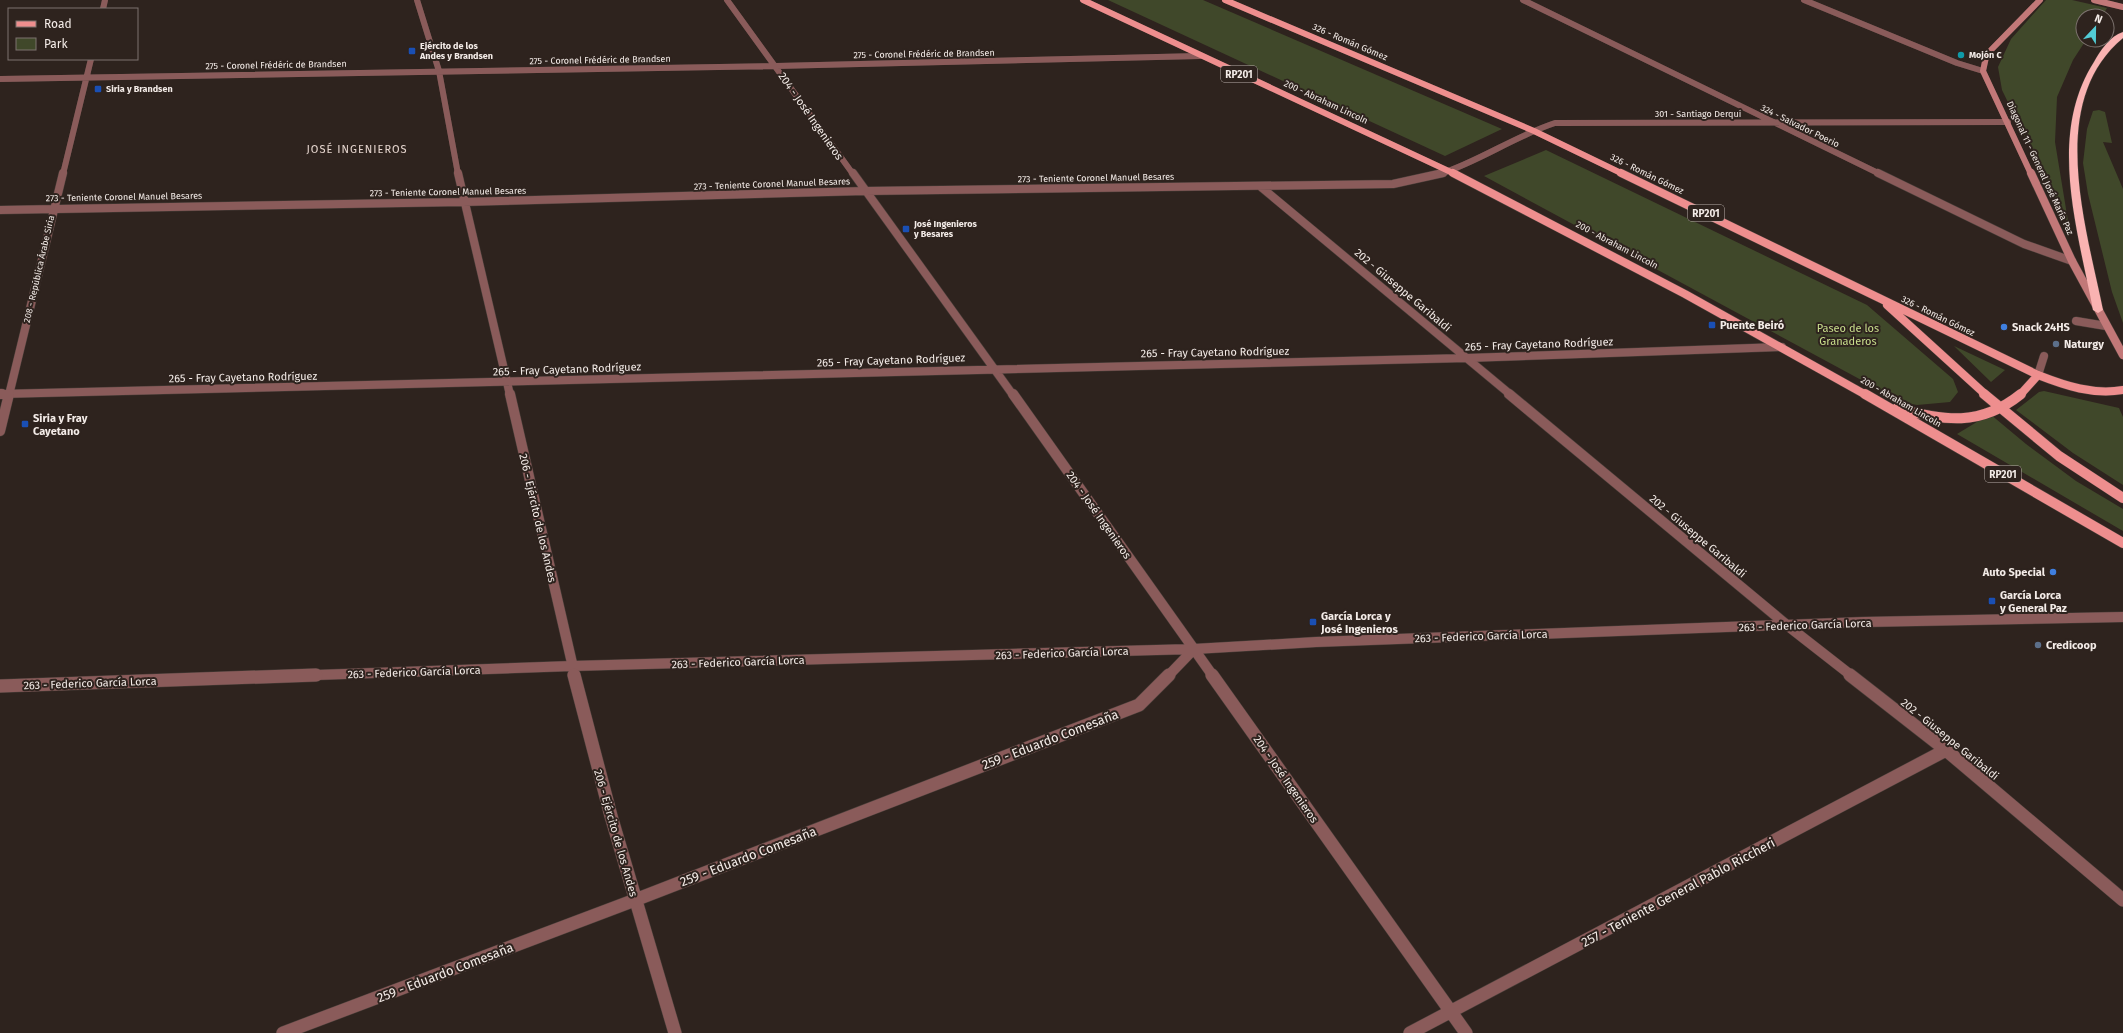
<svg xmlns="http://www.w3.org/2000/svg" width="2123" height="1033" viewBox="0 0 2123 1033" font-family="'Fira Sans',sans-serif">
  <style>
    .green { fill: #40482a }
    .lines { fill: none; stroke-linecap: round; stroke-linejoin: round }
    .lane-casing { stroke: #4a3f3a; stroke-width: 9 }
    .street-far3-casing { stroke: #4a3f3a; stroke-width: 6 }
    .street-far2-casing { stroke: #4a3f3a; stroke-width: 9 }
    .street-far1-casing { stroke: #4a3f3a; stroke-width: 11 }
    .street-casing { stroke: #4a3f3a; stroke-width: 14 }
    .secondary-far1-casing { stroke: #4a3f3a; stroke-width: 6 }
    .secondary-casing { stroke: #4a3f3a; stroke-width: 9 }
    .primary-far2-casing { stroke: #4a3f3a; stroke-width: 6 }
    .primary-far1-casing { stroke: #4a3f3a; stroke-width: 9 }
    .primary-casing { stroke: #4a3f3a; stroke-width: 11 }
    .highway-casing { stroke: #4a3f3a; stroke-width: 1 }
    .lane { stroke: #8a5b5a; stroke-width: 8 }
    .street-far3 { stroke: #8a5b5a; stroke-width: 6 }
    .street-far2 { stroke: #8a5b5a; stroke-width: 8 }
    .street-far1 { stroke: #8a5b5a; stroke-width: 10 }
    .street { stroke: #8a5b5a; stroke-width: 13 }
    .secondary-far1 { stroke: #c27878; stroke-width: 6 }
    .secondary { stroke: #c27878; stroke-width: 8 }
    .primary-far2 { stroke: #ee8e8e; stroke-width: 6 }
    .primary-far1 { stroke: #ee8e8e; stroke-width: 8 }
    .primary { stroke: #ee8e8e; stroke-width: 10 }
    .highway { fill: #fab3b2; fill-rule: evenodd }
    .transit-dot { fill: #1a4fb4; stroke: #2e231e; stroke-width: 1.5 }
    .culture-dot { fill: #0f9aa8; stroke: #2e231e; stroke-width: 1.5 }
    .shop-dot { fill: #3f7fe0; stroke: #2e231e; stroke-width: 1.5 }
    .service-dot { fill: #5c6f8a; stroke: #2e231e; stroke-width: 1.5 }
    .labels { text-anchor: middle; stroke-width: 4; stroke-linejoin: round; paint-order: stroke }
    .far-street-label { font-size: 9px; fill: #f4ece8; stroke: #2e231e }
    .far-poi-label { font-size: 9px; font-weight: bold; fill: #f4ece8; stroke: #2e231e; text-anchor: start }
    .shield { fill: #2e231e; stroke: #b9b0ab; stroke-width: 1 }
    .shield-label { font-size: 10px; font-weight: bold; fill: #f4ece8 }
    .street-label { font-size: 11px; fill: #f4ece8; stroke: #2e231e }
    .far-quarter-label { font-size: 11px; letter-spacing: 1px; fill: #e4d4cd; stroke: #2e231e }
    .poi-label { font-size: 11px; font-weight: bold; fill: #f4ece8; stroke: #2e231e; text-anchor: start }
    .park-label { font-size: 11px; fill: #c9df8d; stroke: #2e231e }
    .near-street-label { font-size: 13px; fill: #f4ece8; stroke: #2e231e }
  </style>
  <rect width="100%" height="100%" fill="#2e231e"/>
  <path class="green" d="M1108,0h95l299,129 -57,27z
    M2046,0h26l35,8 -5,8h-19v24h3l-13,20 -16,37 -2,45 14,85 -67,-137 -4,-23 13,-28z
    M2099,110l6,2 7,31 -9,-1 20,47v134l-11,-31 -24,-98 -5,-31 4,-34 6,-18z
    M1546,150l321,155 86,74 5,13 -8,10 -33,3 -15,-3 -418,-226z
    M1954,346l51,24 -14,12z
    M2044,391l75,17 4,9v68l-50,-32 -57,-43 23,-18z
    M1990,414l36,30 50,37 47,28v22l-166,-97z"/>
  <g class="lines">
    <defs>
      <path id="lane" d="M2076,321l30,5
        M2038,375l6,-19"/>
      <path id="street-far3" d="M417,0l22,71 19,103
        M727,0l126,174
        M1523,0l357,174
        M1804,0l153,63 26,8
        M103,9l2,-9
        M0,79l776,-13 424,-10
        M63,174l28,-115
        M1440,174c40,-13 75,-38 115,-51l453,-1"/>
      <path id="street-far2" d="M458,173l52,222
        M853,173l160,222
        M1878,173l146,71 48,17
        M1261,187l250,208
        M0,210l463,-8 402,-11 528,-7 50,-11
        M0,394l1467,-36 315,-11
        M9,395l54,-222"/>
      <path id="street-far1" d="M0,394h2
        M510,394l65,282
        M1013,394l200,282
        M1509,394l279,232 64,50
        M0,431l9,-37
        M287,676l285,-10 622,-17 122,-7 548,-20 259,-5
        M1168,676l26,-27"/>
      <path id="street" d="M574,675l37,141 64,217
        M1212,675l254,358
        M1850,675l96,75 177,150
        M0,686l316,-11
        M283,1033l352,-133 504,-195 30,-30
        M1410,1033l536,-283"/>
      <path id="secondary-far1" d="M2094,0l29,7
        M2031,174l-48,-103 3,-14 5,-7 49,-50"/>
      <path id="secondary" d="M2031,173l41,88 51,94"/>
      <path id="primary-far2" d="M1083,0l372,174
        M1225,0l309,131 89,43"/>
      <path id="primary-far1" d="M1453,173l232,121 181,101
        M1621,173l417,202c28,11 55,20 85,15
        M1887,305l99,90
        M2020,395l18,-20"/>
      <path id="primary" d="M1865,394l258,149
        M1984,394l75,62 64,42
        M1897,408c47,13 83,19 124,-14"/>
      <path id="highway" d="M2123,32v6c-77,64 -37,188 -20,272l-5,3 -5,-3c-15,-80 -46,-174 1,-248 6,-11 16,-26 29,-30z"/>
    </defs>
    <use href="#lane" class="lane-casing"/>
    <use href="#street-far3" class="street-far3-casing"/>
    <use href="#street-far2" class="street-far2-casing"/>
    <use href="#street-far1" class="street-far1-casing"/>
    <use href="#street" class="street-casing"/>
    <use href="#secondary-far1" class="secondary-far1-casing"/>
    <use href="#secondary" class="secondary-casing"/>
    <use href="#primary-far2" class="primary-far2-casing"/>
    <use href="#primary-far1" class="primary-far1-casing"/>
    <use href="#primary" class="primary-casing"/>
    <use href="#highway" class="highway-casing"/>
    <use href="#lane" class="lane"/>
    <use href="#street-far3" class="street-far3"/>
    <use href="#street-far2" class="street-far2"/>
    <use href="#street-far1" class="street-far1"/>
    <use href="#street" class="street"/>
    <use href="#secondary-far1" class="secondary-far1"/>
    <use href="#secondary" class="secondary"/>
    <use href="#primary-far2" class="primary-far2"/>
    <use href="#primary-far1" class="primary-far1"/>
    <use href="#primary" class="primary"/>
    <use href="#highway" class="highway"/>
  </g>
  <g class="transit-dot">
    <rect x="408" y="47" width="8" height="8" rx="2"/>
    <rect x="94" y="85" width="8" height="8" rx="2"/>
    <rect x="902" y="225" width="8" height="8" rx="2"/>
    <rect x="1708" y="321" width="8" height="8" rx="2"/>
    <rect x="21" y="420" width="8" height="8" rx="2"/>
    <rect x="1988" y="597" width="8" height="8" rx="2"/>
    <rect x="1309" y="618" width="8" height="8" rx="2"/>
  </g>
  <circle class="culture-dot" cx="1961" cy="55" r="4"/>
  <g class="shop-dot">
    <circle cx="2004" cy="327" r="4"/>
    <circle cx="2053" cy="572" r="4"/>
  </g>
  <g class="service-dot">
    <circle cx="2056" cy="344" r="4"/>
    <circle cx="2038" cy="645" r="4"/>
  </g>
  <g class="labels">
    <g class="far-street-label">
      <text transform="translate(1350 42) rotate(23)" y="3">326 - Román Gómez</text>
      <text transform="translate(924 54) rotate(-1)" y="3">275 - Coronel Frédéric de Brandsen</text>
      <text transform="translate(600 60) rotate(-1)" y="3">275 - Coronel Frédéric de Brandsen</text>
      <text transform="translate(276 65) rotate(-1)" y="3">275 - Coronel Frédéric de Brandsen</text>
      <text transform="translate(1326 102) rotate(25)" y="3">200 - Abraham Lincoln</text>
      <text x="1698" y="117">301 - Santiago Derqui</text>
      <text transform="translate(1800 126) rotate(26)" y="3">324 - Salvador Poerio</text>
      <text transform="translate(2040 168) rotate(65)" y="3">Diagonal 11 - General José María Paz</text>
      <text transform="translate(1647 174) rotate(26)" y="3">326 - Román Gómez</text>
      <text transform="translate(1096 178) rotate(-1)" y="3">273 - Teniente Coronel Manuel Besares</text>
      <text transform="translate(772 184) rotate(-2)" y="3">273 - Teniente Coronel Manuel Besares</text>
      <text transform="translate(448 192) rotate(-1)" y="3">273 - Teniente Coronel Manuel Besares</text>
      <text transform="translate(124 197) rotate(-1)" y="3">273 - Teniente Coronel Manuel Besares</text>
      <text transform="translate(1617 245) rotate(28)" y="3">200 - Abraham Lincoln</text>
      <text transform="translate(39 269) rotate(-77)" y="3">208 - República Árabe Siria</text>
      <text transform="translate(1938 316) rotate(26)" y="3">326 - Román Gómez</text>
      <text transform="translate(1901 402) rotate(30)" y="3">200 - Abraham Lincoln</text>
    </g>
    <g class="far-poi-label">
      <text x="420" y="49">Ejército de los<tspan x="420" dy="10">Andes y Brandsen</tspan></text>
      <text x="1969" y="58">Mojón C</text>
      <text x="106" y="92">Siria y Brandsen</text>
      <text x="914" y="227">José Ingenieros<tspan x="914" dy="10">y Besares</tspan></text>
    </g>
    <g class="shield">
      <rect x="1221" y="66" width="36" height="16" rx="3"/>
      <rect x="1688" y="205" width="36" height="16" rx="3"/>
      <rect x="1985" y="466" width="36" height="16" rx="3"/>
    </g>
    <g class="shield-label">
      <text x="1239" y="78">RP201</text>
      <text x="1706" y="217">RP201</text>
      <text x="2003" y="478">RP201</text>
    </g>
    <g class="street-label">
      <text transform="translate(811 116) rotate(55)" y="4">204 - José Ingenieros</text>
      <text transform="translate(1403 290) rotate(40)" y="4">202 - Giuseppe Garibaldi</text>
      <text transform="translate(1539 344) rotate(-2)" y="4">265 - Fray Cayetano Rodríguez</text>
      <text transform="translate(1215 352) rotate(-1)" y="4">265 - Fray Cayetano Rodríguez</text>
      <text transform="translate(891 360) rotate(-2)" y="4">265 - Fray Cayetano Rodríguez</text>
      <text transform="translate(567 369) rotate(-2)" y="4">265 - Fray Cayetano Rodríguez</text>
      <text transform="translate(243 377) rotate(-1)" y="4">265 - Fray Cayetano Rodríguez</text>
      <text transform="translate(1099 515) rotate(55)" y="4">204 - José Ingenieros</text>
      <text transform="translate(538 518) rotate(77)" y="4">206 - Ejército de los Andes</text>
      <text transform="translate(1698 536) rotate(40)" y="4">202 - Giuseppe Garibaldi</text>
      <text transform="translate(1805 625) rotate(-2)" y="4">263 - Federico García Lorca</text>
      <text transform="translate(1481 636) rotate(-2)" y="4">263 - Federico García Lorca</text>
      <text transform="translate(1062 653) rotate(-2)" y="4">263 - Federico García Lorca</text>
      <text transform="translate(738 662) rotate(-2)" y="4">263 - Federico García Lorca</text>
      <text transform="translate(414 672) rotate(-2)" y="4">263 - Federico García Lorca</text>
      <text transform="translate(90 683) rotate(-2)" y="4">263 - Federico García Lorca</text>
      <text transform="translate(1950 739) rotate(39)" y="4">202 - Giuseppe Garibaldi</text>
      <text transform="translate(1286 779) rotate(55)" y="4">204 - José Ingenieros</text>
      <text transform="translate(616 833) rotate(74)" y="4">206 - Ejército de los Andes</text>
    </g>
    <g class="far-quarter-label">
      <text x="357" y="153">JOSÉ INGENIEROS</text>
    </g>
    <g class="poi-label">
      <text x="1720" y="329">Puente Beiró</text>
      <text x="2012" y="331">Snack 24HS</text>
      <text x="2064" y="348">Naturgy</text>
      <text x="33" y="422">Siria y Fray<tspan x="33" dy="13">Cayetano</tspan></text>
      <text x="2045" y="576" text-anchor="end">Auto Special</text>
      <text x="2000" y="599">García Lorca<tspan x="2000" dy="13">y General Paz</tspan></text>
      <text x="1321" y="620">García Lorca y<tspan x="1321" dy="13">José Ingenieros</tspan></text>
      <text x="2046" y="649">Credicoop</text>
    </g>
    <g class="park-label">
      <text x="1848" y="332">Paseo de los<tspan x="1848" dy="13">Granaderos</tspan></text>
    </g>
    <g class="near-street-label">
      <text transform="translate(1050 739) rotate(-21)" y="5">259 - Eduardo Comesaña</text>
      <text transform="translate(748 856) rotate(-21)" y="5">259 - Eduardo Comesaña</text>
      <text transform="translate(1678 892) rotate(-28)" y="5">257 - Teniente General Pablo Riccheri</text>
      <text transform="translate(445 972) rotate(-21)" y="5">259 - Eduardo Comesaña</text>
    </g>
  </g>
  <rect x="8" y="8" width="130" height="52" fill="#2e231e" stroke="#7d736f"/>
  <rect x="16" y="21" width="20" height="6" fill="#ee8e8e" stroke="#7d736f"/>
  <text x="44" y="28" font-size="12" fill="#f4ece8">Road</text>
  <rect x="16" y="38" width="20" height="12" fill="#40482a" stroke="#7d736f"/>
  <text x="44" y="48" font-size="12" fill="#f4ece8">Park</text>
  <g transform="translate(2095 28) rotate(22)"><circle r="19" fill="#2e231e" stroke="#7d736f"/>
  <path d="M0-3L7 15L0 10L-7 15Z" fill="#52ccd6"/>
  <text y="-6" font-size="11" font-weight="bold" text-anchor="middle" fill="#f4ece8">N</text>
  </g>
</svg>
